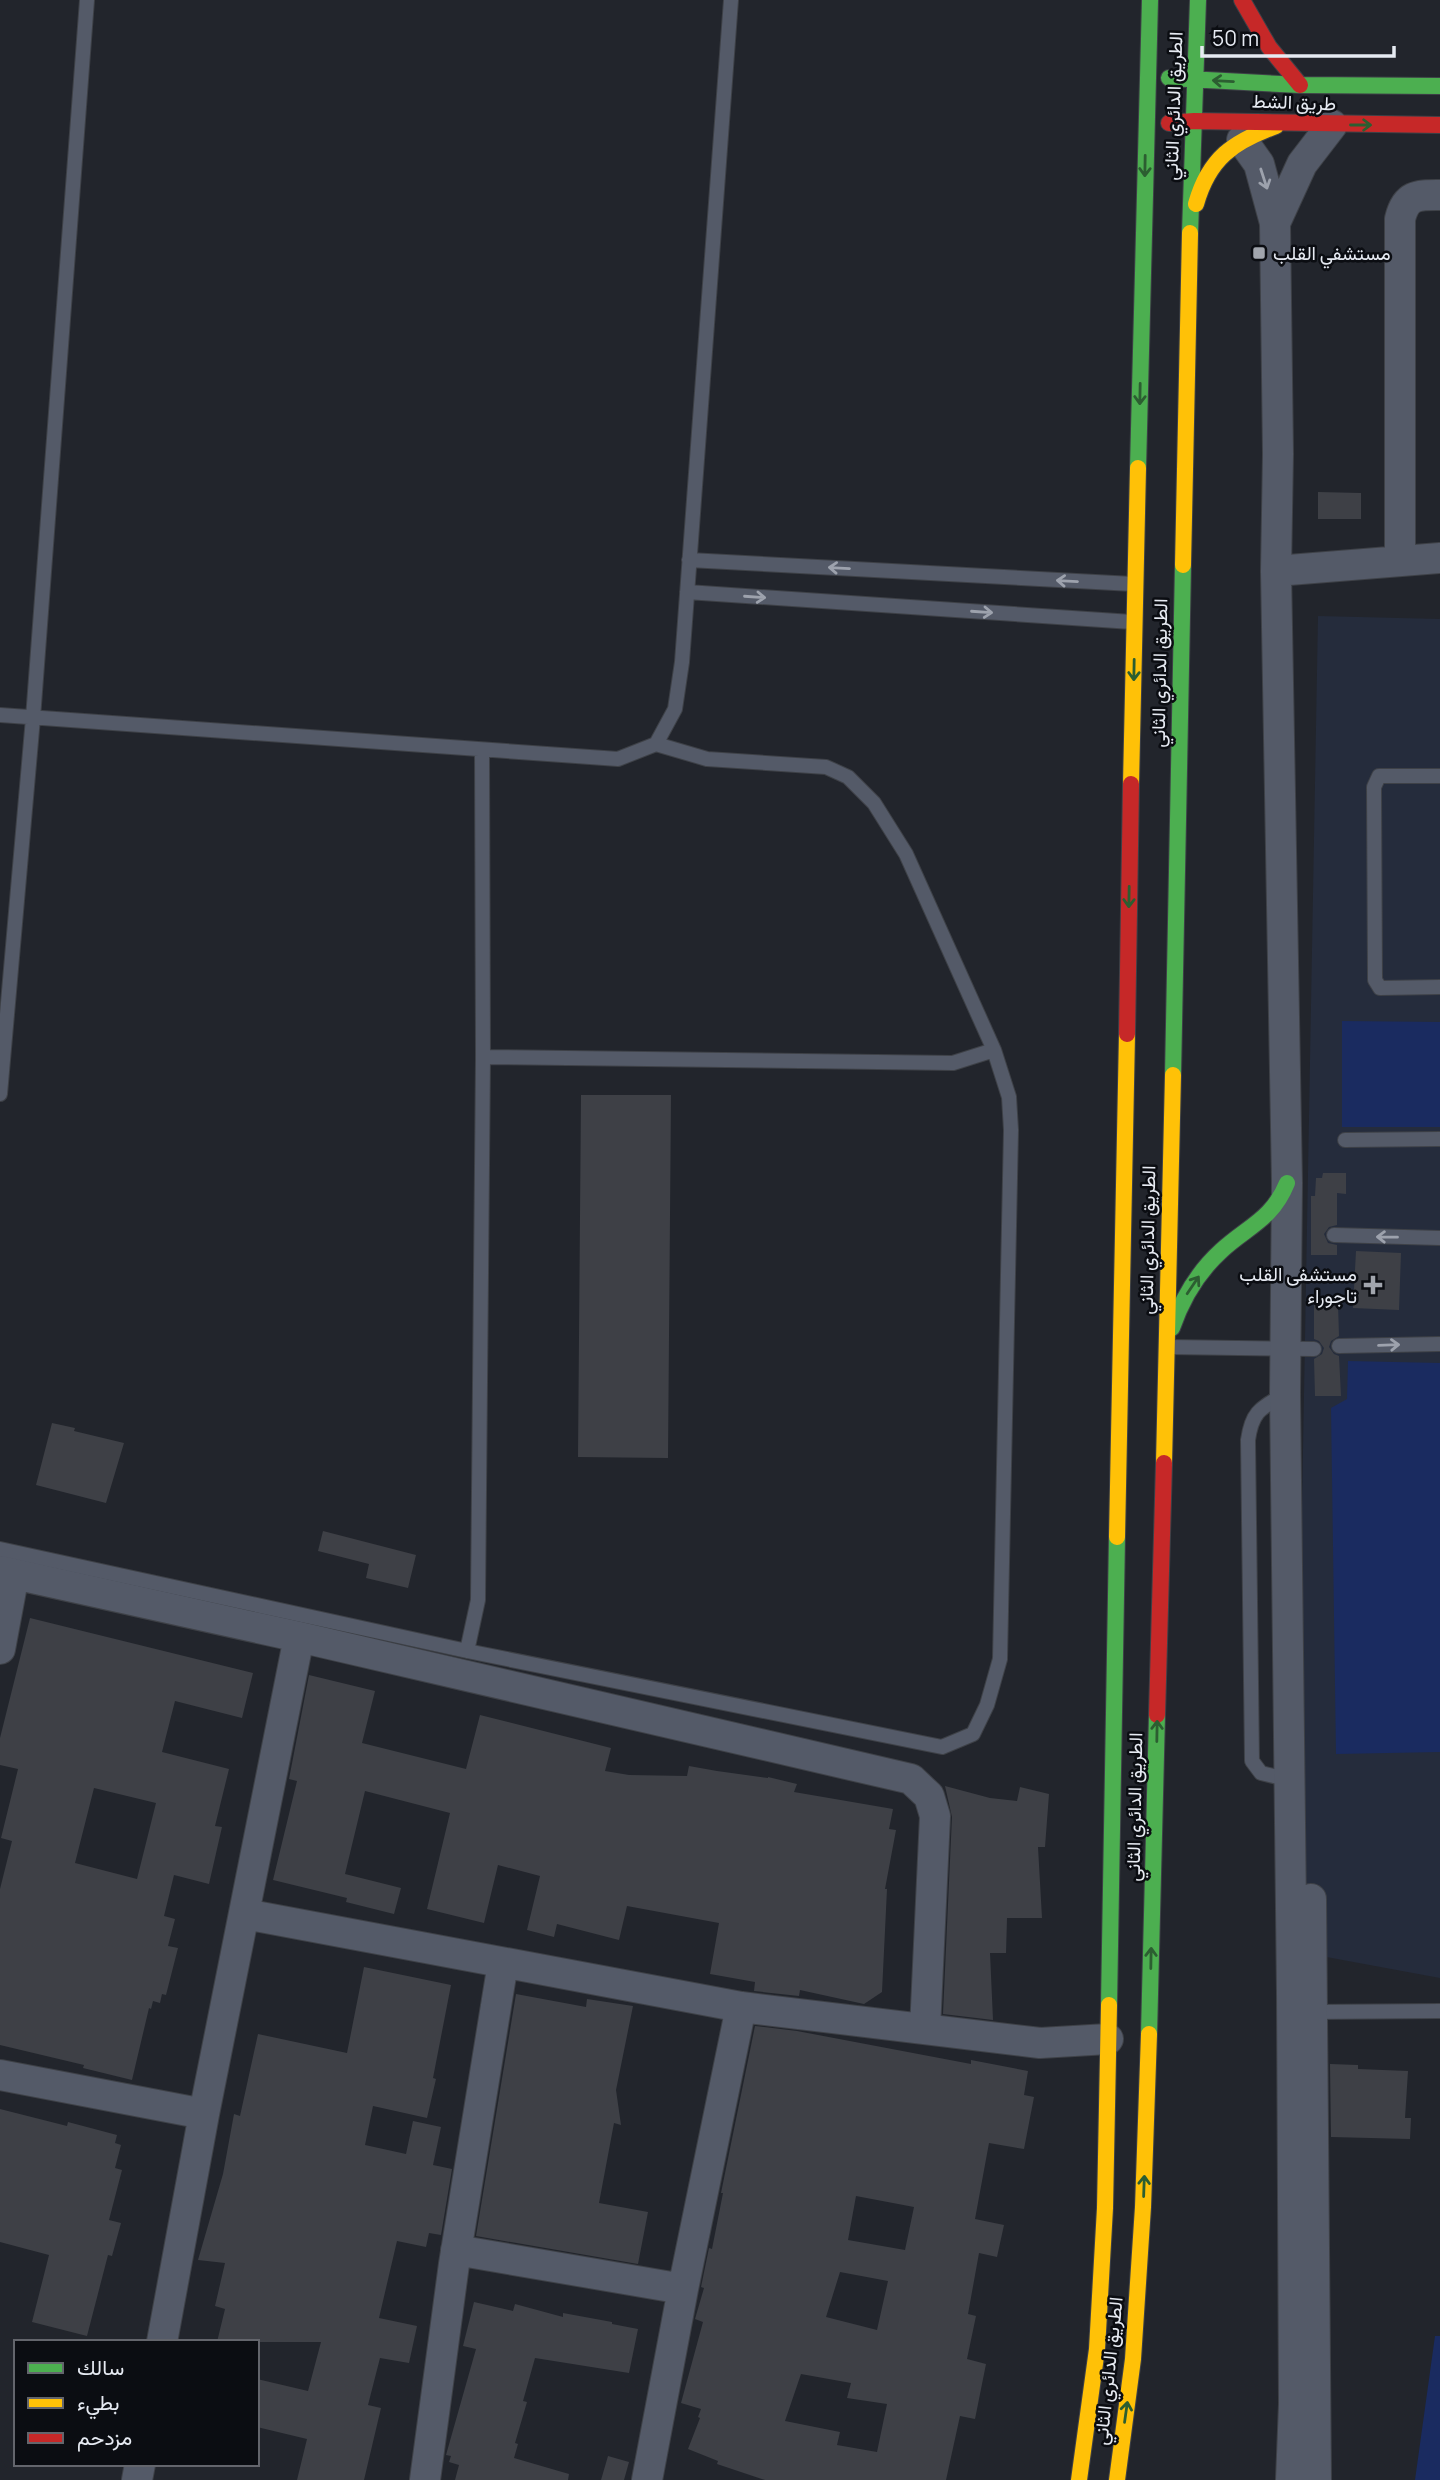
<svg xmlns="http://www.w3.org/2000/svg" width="1440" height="2480" viewBox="0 0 1440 2480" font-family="Manrope,Vazirmatn,sans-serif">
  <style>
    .built { fill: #252c3c }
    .green { fill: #1a2b60 }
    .building { fill: #3e4046; fill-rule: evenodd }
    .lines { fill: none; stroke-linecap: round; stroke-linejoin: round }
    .lane-casing { stroke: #3e4147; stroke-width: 16 }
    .street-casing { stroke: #3e4147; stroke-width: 32 }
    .fast-casing { stroke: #3e4147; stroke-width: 18 }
    .slow-casing { stroke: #3e4147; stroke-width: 18 }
    .jam-casing { stroke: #3e4147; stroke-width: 18 }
    .lane { stroke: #545a68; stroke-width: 14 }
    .street { stroke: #545a68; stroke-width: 30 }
    .fast { stroke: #4caf50; stroke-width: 16 }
    .slow { stroke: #ffc107; stroke-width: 16 }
    .jam { stroke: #c62828; stroke-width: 16 }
    .oneway { stroke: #2c5e31 }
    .oneway2 { stroke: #9da2ad }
    .poi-dot { fill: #a1a5ad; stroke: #0b0d12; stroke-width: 2.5 }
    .labels { text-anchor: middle; stroke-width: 5; stroke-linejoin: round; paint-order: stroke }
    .street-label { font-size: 19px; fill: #e6eaf2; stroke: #0b0d12 }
    .poi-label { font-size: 19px; fill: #e6eaf2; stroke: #0b0d12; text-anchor: start }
  </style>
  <rect width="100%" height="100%" fill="#22252c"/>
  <path class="built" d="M1318,616l122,3v1359l-146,-27z"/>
  <path class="green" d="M1342,1021l98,1v105h-98z
    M1348,1361l92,2v389l-104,2 -5,-346 16,-9z
    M1435,2336h5v144h-25z"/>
  <path class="building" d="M1318,492l43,1v26h-43z
    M581,1095h90l-3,363 -90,-1z
    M1323,1173h23v21l-9,-1v32l-8,2 -5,7 4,9 9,2v10h-26v-59h4l1,-18h6z
    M1356,1251l45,2 -2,57 -46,-2z
    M1338,1304l1,32 -8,5 -2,6 5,7 5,2 2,40h-26l-1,-37 8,-5 2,-6 -5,-7 -5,-2v-34z
    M52,1423l23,5 -1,3 50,12 -18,60 -70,-18z
    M323,1531l93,24 -8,33 -42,-10 3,-14 -51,-13z
    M30,1618l223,55 -11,45 -67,-17 -13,51 67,17 -14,57 7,1 -13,57 -35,-9 -10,41 11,3 -7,27 10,2 -12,47 -4,-1 -2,9 -7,-2 -2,8 -2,-1 -17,72 -49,-12 1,-3 -84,-20v-156l12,-48 -11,-3 17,-69 -18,-4v-27zM94,1788l62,15 -19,76 -62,-16z
    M309,1675l66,16 -13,52 104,26 14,-54 131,33 -6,23 24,4 58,1 2,-10 28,5 51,7v-1l29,7 -3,8 99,17 -4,20 7,1 -11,59h2l-5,103 -18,12 -64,-14 -1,6 -45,-5 1,-9 -45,-8 9,-51 -92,-17 -8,34 -62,-16 -3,13 -27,-7 13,-54 -42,-11 -14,58 -57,-14 23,-96 -85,-22 -20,83 56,14 -7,26 -48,-12 1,-4 -74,-18 24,-99 -8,-2z
    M945,1786l45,12 27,3 3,-14 29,7 -4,53h-7l4,71h-35l-1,35h-16l3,67 -50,-6 9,-197z
    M364,1967l87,18 -18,93 3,1 -9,39 -54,-12 -8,39 41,9 7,-33 28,6 -8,38 19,4 -11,66 -12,-2 -3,14 -29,-6 -18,77 38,8 -8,37 -29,-5 -12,47 13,3 -17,72h-67l10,-41 -50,-12v-48l51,12 13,-49h-104l8,-33 -10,-3 10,-43 -27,-3 25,-86 11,-60 6,2 18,-82 89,19z
    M516,1994l70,13 1,-8 46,7 -17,84 5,35 -7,-2 -15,80 49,9 -10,52 -162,-28z
    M755,2026l42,5 174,33v-4l57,11 -4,24 10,2 -10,52 -35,-6 -14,76 29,6 -7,32 -18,-4 -11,61 8,2 -9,43 19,5 -11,55 -15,-3 -14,64h-181l-48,-16 1,-3 -30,-12 12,-31 -2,-1 3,-8 -20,-6 22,-81 -8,-3 9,-31 -3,-1 8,-39 3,1 11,-56h-2zM856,2196l58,11 -9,43 -57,-10zM840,2272l48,9 -11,49 -51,-13zM801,2374l50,9 -4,15 40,6 -10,48 -40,-7 3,-13 -55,-11z
    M1330,2064l28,1v4l50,2 -3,47h6l-1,21 -79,-2z
    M0,2109l67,17 1,-4 49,13 -2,8 6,2 -6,23 7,2 -13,50 12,3 -9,33 -4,-1 -21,81 -55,-14 17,-67 -49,-13z
    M474,2302l39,9 2,-7 48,13v-4l49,9v2l26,5 -9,44 -94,-15 -12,43 4,1 -12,41 3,1 -4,14 55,16 -1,6h-113l4,-15 -10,-3 2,-6 -5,-1 30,-106 -13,-3z
    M608,2456l21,6 -5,18h-23z"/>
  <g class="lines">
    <defs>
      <path id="lane" d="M689,560l444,24
        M687,592l445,30
        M0,715l618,44 38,-15 51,15 119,8 22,10 26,26 32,51 88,196 15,47 2,33 -11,529 -13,46 -14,29 -31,13 -475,-96 -467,-102
        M656,744l19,-35 7,-47 49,-662
        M1440,776h-61l-5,11 1,193 5,8 60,-1
        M483,1057l470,6 41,-13
        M0,1094l33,-376 54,-718
        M1345,1140l95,-1
        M1334,1235l106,3
        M1339,1346l101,-2
        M1168,1347l146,2
        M1285,1394c-24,14 -33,17 -37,46l4,321 9,12 29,7
        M467,1651l11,-51 5,-543 -1,-306
        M1308,2012l132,-1"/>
      <path id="street" d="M1242,140l17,24 16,59 3,231 -2,117 11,612 -2,211 7,600 2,410 -3,76
        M1275,223l27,-59 30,-39
        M1400,561v-342c6,-25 18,-24 40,-24
        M1276,571l164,-13
        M0,1571l299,66 612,142 18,17 6,20 -10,213
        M0,1649l14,-75
        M1311,1899l5,581
        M245,1914l496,93 299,36 68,-4
        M0,2075l204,39
        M456,2250l227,39
        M162,2342l42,-228 95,-477
        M137,2480l3,-16
        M425,2480l29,-216 49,-301
        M647,2480l36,-191 58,-282"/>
      <path id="fast" d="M1169,78l131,7 140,1
        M1190,233l8,-233
        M1138,468l12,-468
        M1173,1075l10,-510
        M1172,1328c10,-29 26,-56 49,-77 27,-25 51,-31 66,-68
        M1109,2005l8,-468
        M1149,2034l8,-319"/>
      <path id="slow" d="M1196,204c13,-46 37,-62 80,-78
        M1183,565l7,-332
        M1131,784l7,-316
        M1164,1463l9,-388
        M1117,1537l10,-503
        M1079,2480l18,-131 8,-141 4,-203
        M1117,2480l16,-121 10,-152 6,-173"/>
      <path id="jam" d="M1242,0l27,47 31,38
        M1169,123l25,-2 246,4
        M1127,1034l4,-250
        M1157,1715l7,-252"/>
    </defs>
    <use href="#lane" class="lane-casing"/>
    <use href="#street" class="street-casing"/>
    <use href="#fast" class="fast-casing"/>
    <use href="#slow" class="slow-casing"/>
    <use href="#jam" class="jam-casing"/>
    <use href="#lane" class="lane"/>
    <use href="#street" class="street"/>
    <use href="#fast" class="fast"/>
    <use href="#slow" class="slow"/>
    <use href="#jam" class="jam"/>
  </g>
  <defs><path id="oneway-shaft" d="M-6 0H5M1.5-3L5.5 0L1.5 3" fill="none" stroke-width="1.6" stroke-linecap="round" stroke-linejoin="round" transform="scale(1.75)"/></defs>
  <g class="oneway">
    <use href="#oneway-shaft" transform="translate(1223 81) rotate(-177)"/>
    <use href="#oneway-shaft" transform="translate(1361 125)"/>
    <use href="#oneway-shaft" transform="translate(1145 166) rotate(91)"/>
    <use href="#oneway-shaft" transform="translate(1140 394) rotate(91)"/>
    <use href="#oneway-shaft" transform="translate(1134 670) rotate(91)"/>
    <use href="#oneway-shaft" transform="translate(1129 897) rotate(91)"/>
    <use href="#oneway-shaft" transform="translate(1193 1285) rotate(-56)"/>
    <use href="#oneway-shaft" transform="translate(1157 1731) rotate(-89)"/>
    <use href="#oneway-shaft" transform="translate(1151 1958) rotate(-89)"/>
    <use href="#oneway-shaft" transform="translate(1144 2186) rotate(-88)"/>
    <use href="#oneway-shaft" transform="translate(1126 2412) rotate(-82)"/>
  </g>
  <g class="oneway2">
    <use href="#oneway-shaft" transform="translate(1264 179) rotate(72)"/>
    <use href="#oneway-shaft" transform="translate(839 568) rotate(-177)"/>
    <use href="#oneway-shaft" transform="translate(1067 581) rotate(-177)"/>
    <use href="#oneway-shaft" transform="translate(755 597) rotate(4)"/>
    <use href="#oneway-shaft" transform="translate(982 612) rotate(4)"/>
    <use href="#oneway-shaft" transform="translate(1387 1237) rotate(-179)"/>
    <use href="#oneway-shaft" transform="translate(1389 1345) rotate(-2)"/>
  </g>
  <g class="poi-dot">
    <rect x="1252" y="246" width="14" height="14" rx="3.5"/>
    <path d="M1369.5 1274.5h7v7h7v7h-7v7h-7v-7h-7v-7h7z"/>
  </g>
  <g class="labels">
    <g class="street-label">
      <text transform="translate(1294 102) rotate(2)" y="7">طريق الشط</text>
      <text transform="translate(1173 106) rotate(-88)" y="7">الطريق الدائري الثاني</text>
      <text transform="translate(1159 673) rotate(-89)" y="7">الطريق الدائري الثاني</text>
      <text transform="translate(1147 1240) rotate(-89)" y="7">الطريق الدائري الثاني</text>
      <text transform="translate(1134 1807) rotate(-89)" y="7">الطريق الدائري الثاني</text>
      <text transform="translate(1108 2371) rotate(-84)" y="7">الطريق الدائري الثاني</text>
    </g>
    <g class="poi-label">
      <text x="1273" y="260">مستشفي القلب</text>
      <text x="1357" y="1281" text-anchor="end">مستشفى القلب<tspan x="1357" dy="22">تاجوراء</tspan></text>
    </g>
  </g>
  <rect x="14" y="2340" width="245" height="126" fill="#0b0d12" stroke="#63656c" stroke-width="2"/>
  <rect x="28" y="2363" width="35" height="10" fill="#4caf50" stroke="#63656c" stroke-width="2"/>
  <text x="77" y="2375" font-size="21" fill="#e6eaf2">سالك</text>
  <rect x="28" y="2398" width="35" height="10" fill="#ffc107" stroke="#63656c" stroke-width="2"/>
  <text x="77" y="2410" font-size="21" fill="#e6eaf2">بطيء</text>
  <rect x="28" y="2433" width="35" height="10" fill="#c62828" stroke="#63656c" stroke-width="2"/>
  <text x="77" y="2445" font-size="21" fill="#e6eaf2">مزدحم</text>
  <path d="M1202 46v10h192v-10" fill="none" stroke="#e6eaf2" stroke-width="3.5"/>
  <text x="1212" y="46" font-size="21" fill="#e6eaf2" stroke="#0b0d12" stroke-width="5" paint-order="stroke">50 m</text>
</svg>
